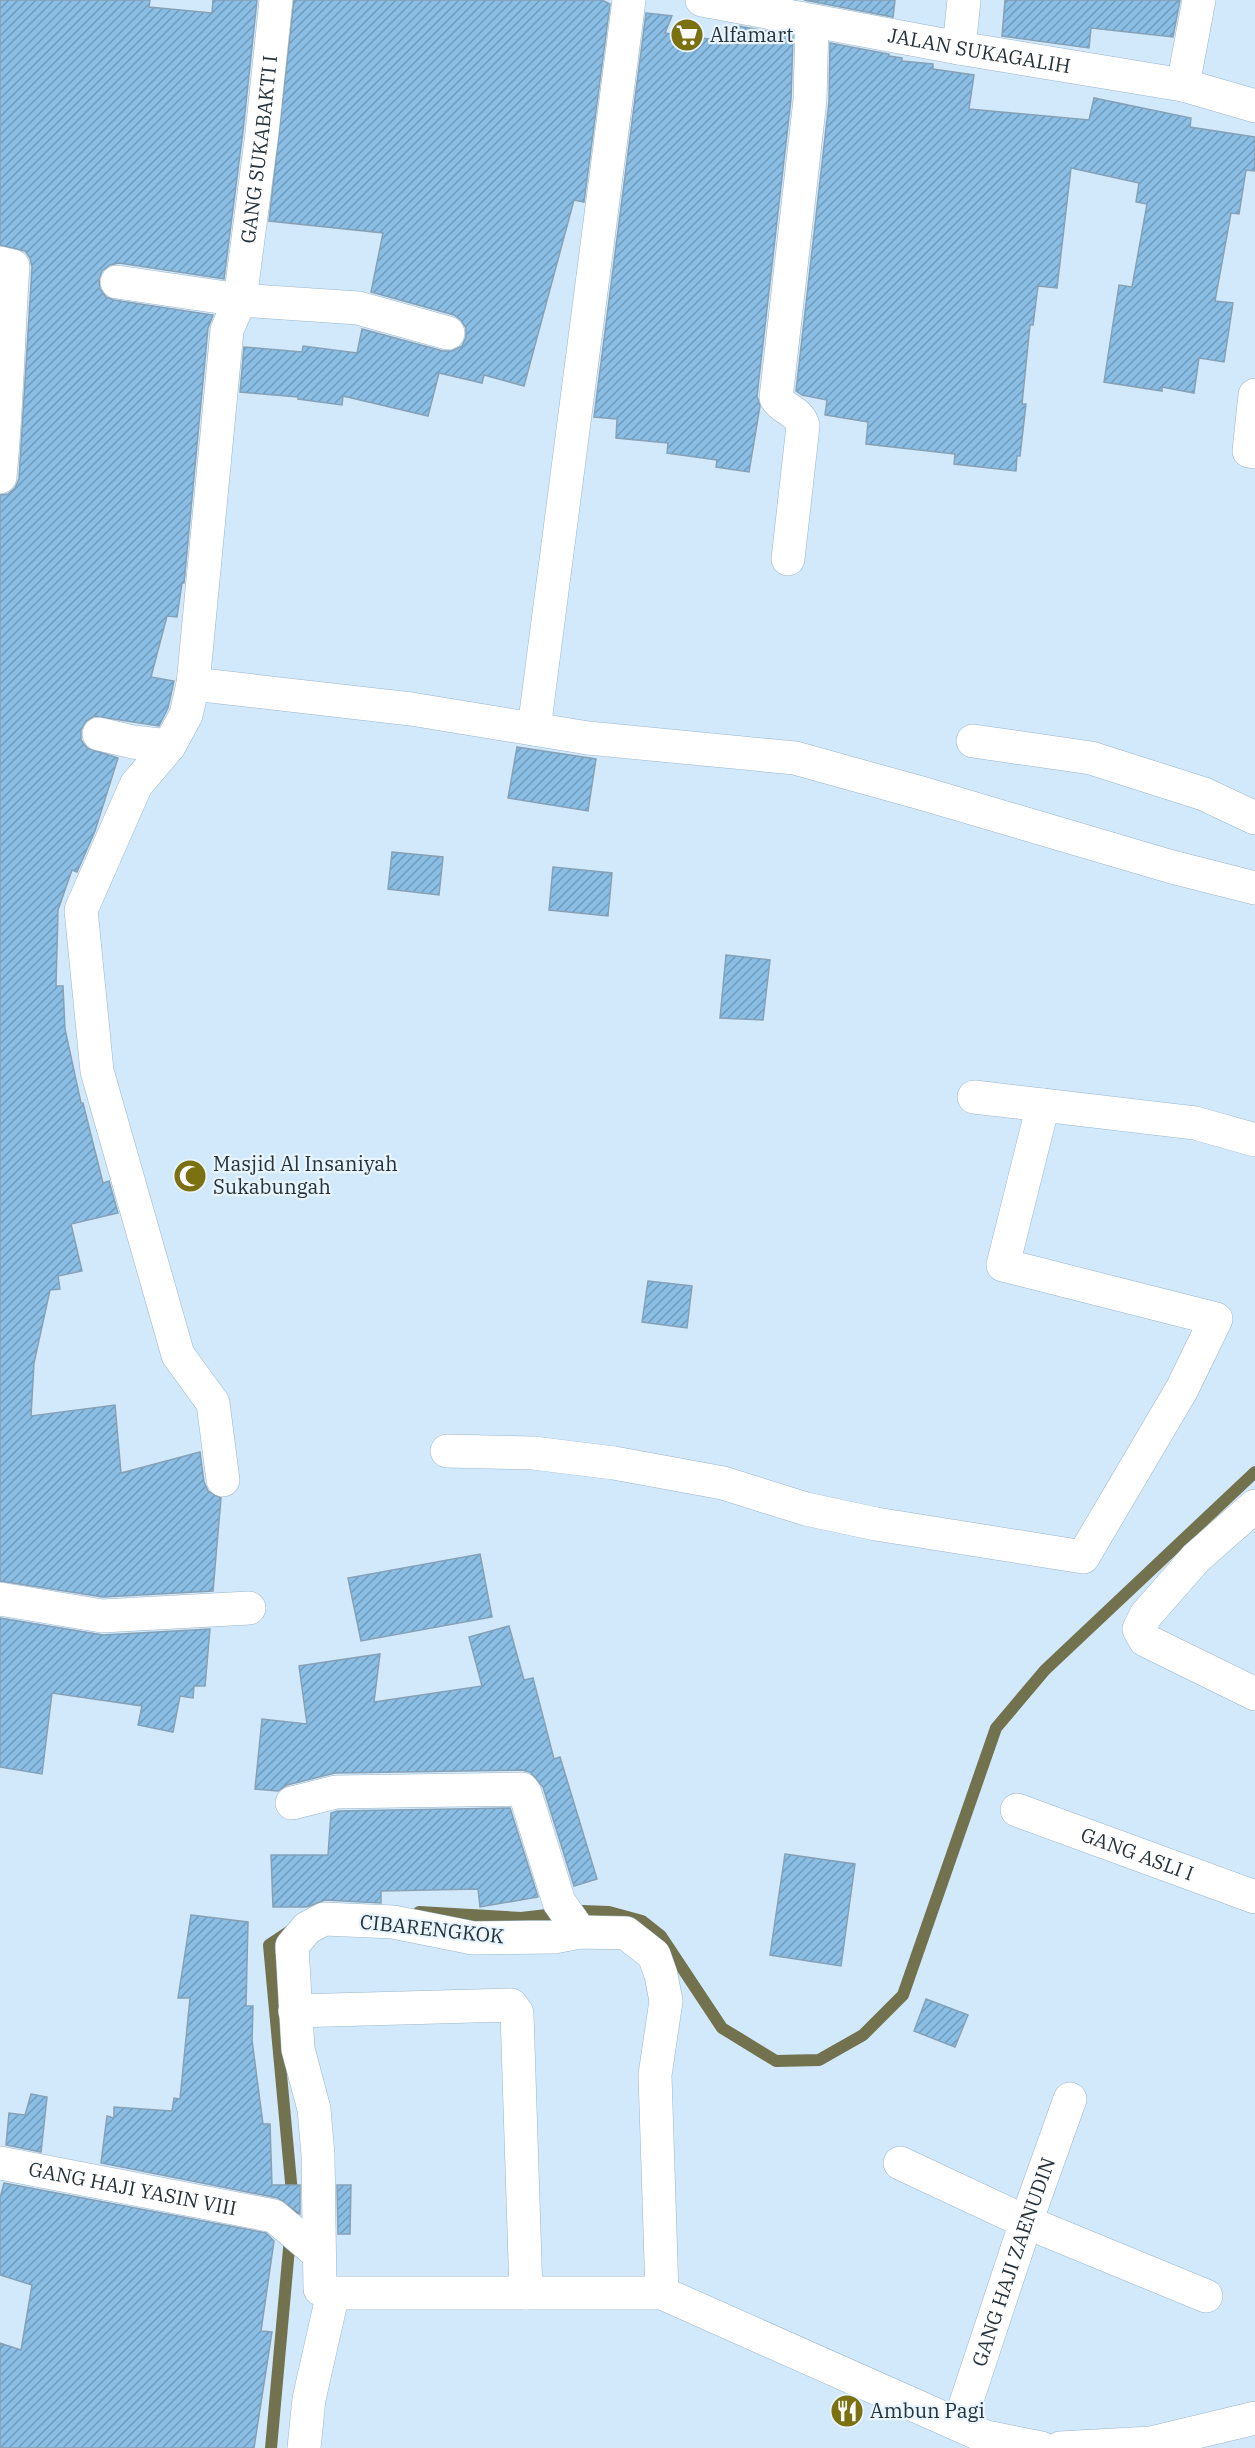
<svg xmlns="http://www.w3.org/2000/svg" width="1255" height="2448" viewBox="0 0 1255 2448" font-family="'IBM Plex Serif',serif">
  <style>
    .lines { fill: none; stroke-linecap: round; stroke-linejoin: round }
    .stream { stroke: #73724e; stroke-width: 12 }
    .building { fill: url(#building-hatch); stroke: #86a1b6; stroke-width: 1.5 }
    .minor-casing { stroke: #99b5ca; stroke-width: 34 }
    .minor { stroke: #fff; stroke-width: 33 }
    .labels { text-anchor: middle; stroke-width: 4.5; stroke-linejoin: round; paint-order: stroke }
    .poi-label { font-size: 20px; fill: #26323a; stroke: #e9f5fe; text-anchor: start }
    .street-label { font-size: 20px; fill: #26323a; stroke: #e9f5fe }
  </style>
  <defs>
    <pattern id="building-hatch" width="6" height="6" patternUnits="userSpaceOnUse" patternTransform="scale(1.5)"><rect width="6" height="6" fill="#8bbee4"/><path d="M-1 1l2-2M0 6l6-6M5 7l2-2" fill="none" stroke="#719bba"/></pattern>
  </defs>
  <rect width="100%" height="100%" fill="#d2e9fc"/>
  <g class="lines">
    <path class="stream" d="M419,1912l102,6 61,-7 27,1 33,9 19,15 61,92 54,33 43,-1 44,-25 40,-40 93,-267 49,-58 210,-198
      M271,2448l22,-244 -24,-259 21,-14"/>
  </g>
  <path class="building" d="M0,0h150l-1,7 63,6 1,-13h44l-14,131 -19,148 -105,-16 -9,2 -8,6 -3,8 1,10 6,8 8,3 99,15 -5,13 -24,255h-2l-5,34 -10,-1 -16,61 23,4 -6,27 -9,18 -65,-10 -8,5 -5,9v10l6,8 31,10 -23,73 -18,41 -5,-2 -14,40 -2,76h7l2,43 16,74h2l20,80 6,-2 9,32 -47,11 11,47 -24,5 2,13 -10,1 -16,73 -3,53 84,-11 6,68 79,-21 4,30 4,9 13,7 -8,93 -110,6 -103,-16v-1086l8,-1 7,-6 4,-9 13,-212 -2,-9 -5,-7 -25,-6z
    M294,0h308l8,4 -26,198 -10,-2 -50,186 -40,-11 -2,8 -43,-10 -11,43 -85,-20 -1,9 -44,-6v-2l-58,-5 4,-45 58,5 1,-6 54,7 5,-24 81,22h9l10,-5 4,-9v-9l-5,-8 -7,-5 -83,-23 12,-59 -114,-12z
    M804,0h91l-2,17z
    M1005,0h175l-7,37 -82,-9 -2,20 -87,-12z
    M646,13l26,3 -7,17 66,9 6,3 1,-19 55,10 -2,63 -34,297 3,10 -11,66 -33,-5 1,-7 -50,-7 1,-10 -52,-5 1,-19 -23,-2z
    M830,43l59,11v2l13,2v3l31,3v5l41,6 -5,34 120,11 5,-22 97,20 -1,9 65,10v34l-9,-1 -7,44 -8,-1 -16,88 18,2 -9,59 -25,-4 -5,35 -32,-6v4l-58,-9 15,-97 13,2 15,-83 -11,-2 3,-19 -68,-15 -14,120 -19,-2 -5,39h-3l-8,79h4l-6,52h-3l-1,15 -62,-7 1,-10 -89,-10 2,-22 -43,-7 2,-15 -25,-5 -6,-4 33,-289z
    M517,747l79,12 -8,52 -80,-13z
    M392,852l51,5 -4,38 -51,-6z
    M553,867l59,6 -4,43 -59,-6z
    M726,955l44,5 -7,60 -43,-2z
    M648,1281l44,5 -5,42 -45,-6z
    M480,1554l12,63 -131,24 -13,-63z
    M0,1618l103,17 107,-6 -5,57h-11l-1,12 -13,-2 -7,36 -35,-7 4,-19 -90,-13 -10,81 -42,-7z
    M509,1626l15,54 9,-2 21,81 6,-2 37,122 -23,7 -31,-99 -13,-15 -8,-2 -187,3 -48,12 -9,6 -23,-2 7,-70 45,5 -8,-58 81,-12 -6,48 108,-16 -13,-49z
    M510,1808l28,89 -58,10 -2,-18 -97,2v12l-56,-3 -18,7h-34l-2,-52h57l3,-42 7,-2z
    M785,1854l70,10 -14,102 -71,-11z
    M191,1915l57,7 -2,84h7l-1,34 11,84h7l2,61h28v29l-22,-16 -177,-35 6,-47 7,2v-11l58,4 2,-13 6,1 10,-101h-12z
    M926,1999l42,16 -13,32 -41,-16z
    M31,2094l16,3 -6,55 -35,-7 3,-32 16,2z
    M4,2183l262,50 8,8 -13,90 11,1 -18,116h-254v-105l21,7 11,-65 -32,-10v-77z
    M337,2185h14l-1,49h-12z"/>
  <g class="lines">
    <defs>
      <g id="minor">
        <path id="s1" d="M702,0l257,48 224,37 72,21"/>
        <path d="M959,48l5,-48"/>
        <path d="M1183,85l16,-85"/>
        <path d="M0,263l13,3c-5,71 -6,141 -13,211"/>
        <path d="M117,282l123,18 118,8 90,25"/>
        <path d="M1255,395l-6,56 6,1"/>
        <path d="M788,559l15,-133c-3,-15 -20,-16 -27,-28l34,-298 2,-78"/>
        <path d="M193,684l218,25 177,29 207,20 126,35 251,74 83,21"/>
        <path d="M534,729l95,-729"/>
        <path d="M99,734l34,8 36,4"/>
        <path d="M973,741l118,17 113,36 51,24"/>
        <path d="M974,1097l221,26 60,17"/>
        <path d="M447,1451l86,2 81,10 109,20 83,26 70,15 207,33 99,-168 34,-70 -213,-54 40,-160"/>
        <path id="s2" d="M223,1480l-10,-77 -35,-48 -81,-284 -16,-161 55,-125 33,-39 17,-31 7,-31 34,-354 13,-30 22,-167 14,-133"/>
        <path d="M1255,1506l-59,52 -50,57 -7,14 6,11 110,54"/>
        <path d="M0,1599l102,17 147,-8"/>
        <path d="M292,1803l44,-11 186,-3 3,4 34,109 21,30"/>
        <path id="s3" d="M1017,1810l238,87"/>
        <path d="M295,2011l216,-6 6,8 9,280"/>
        <path id="s4" d="M0,2163l274,53 45,38"/>
        <path d="M900,2163l126,59 180,74"/>
        <path d="M662,2293l-7,-218 11,-74 -5,-26 -7,-20 -28,-22 -46,-1 -26,5 -81,1 -80,-16 -69,-3 -17,9 -15,18 6,103 16,60 4,46 2,134 13,4h329l324,144 55,11"/>
        <path id="s5" d="M959,2424l67,-202 44,-123"/>
        <path d="M304,2448l5,-49 24,-106"/>
        <path d="M1060,2448l91,-5 104,-25"/>
      </g>
    </defs>
    <use href="#minor" class="minor-casing"/>
    <use href="#minor" class="minor"/>
  </g>
  <defs>
    <symbol id="supermarket-disc" viewBox="-11 -11 22 22"><circle r="9.5" fill="#7b7111" stroke="#e9f5fe"/><path d="M-6-5.5h2.5l.6 2H6L4.5 2H-2.5L-4.4-4H-6ZM-1.5 3.2a1.3 1.3 0 1 0 .1 0ZM3 3.2a1.3 1.3 0 1 0 .1 0Z" fill="#fff"/></symbol>
    <symbol id="mosque-disc" viewBox="-11 -11 22 22"><circle r="9.5" fill="#7b7111" stroke="#e9f5fe"/><path d="M3.5-4.9A6 6 0 1 0 3.5 4.9A5 5 0 1 1 3.5-4.9Z" fill="#fff"/></symbol>
    <symbol id="restaurant-disc" viewBox="-11 -11 22 22"><circle r="9.5" fill="#7b7111" stroke="#e9f5fe"/><path d="M-5-6h1v4h1v-4h1v4h1v-4h1v5L-1.5 .5V6h-2V.5L-5-1ZM5-6V6H3V1.5H1.5Q1.5-4 5-6Z" fill="#fff"/></symbol>
  </defs>
  <g fill-rule="evenodd">
    <use href="#supermarket-disc" x="668" y="16" width="38" height="38"/>
    <use href="#mosque-disc" x="171" y="1157" width="38" height="38"/>
    <use href="#restaurant-disc" x="828" y="2392" width="38" height="38"/>
  </g>
  <g class="labels">
    <g class="poi-label">
      <text x="710" y="42">Alfamart</text>
      <text x="213" y="1171">Masjid Al Insaniyah<tspan x="213" dy="23">Sukabungah</tspan></text>
      <text x="870" y="2418">Ambun Pagi</text>
    </g>
    <g class="street-label">
      <text dy="7" stroke="none"><textPath href="#s1" startOffset="282">JALAN SUKAGALIH</textPath></text>
      <text dy="7" stroke="none"><textPath href="#s2" startOffset="1389">GANG SUKABAKTI I</textPath></text>
      <text dy="7" stroke="none"><textPath href="#s3" startOffset="128">GANG ASLI I</textPath></text>
      <text transform="translate(432 1929) rotate(6)" y="7">CIBARENGKOK</text>
      <text dy="7" stroke="none"><textPath href="#s4" startOffset="135">GANG HAJI YASIN VIII</textPath></text>
      <text dy="7" stroke="none"><textPath href="#s5" startOffset="171">GANG HAJI ZAENUDIN</textPath></text>
    </g>
  </g>
</svg>
